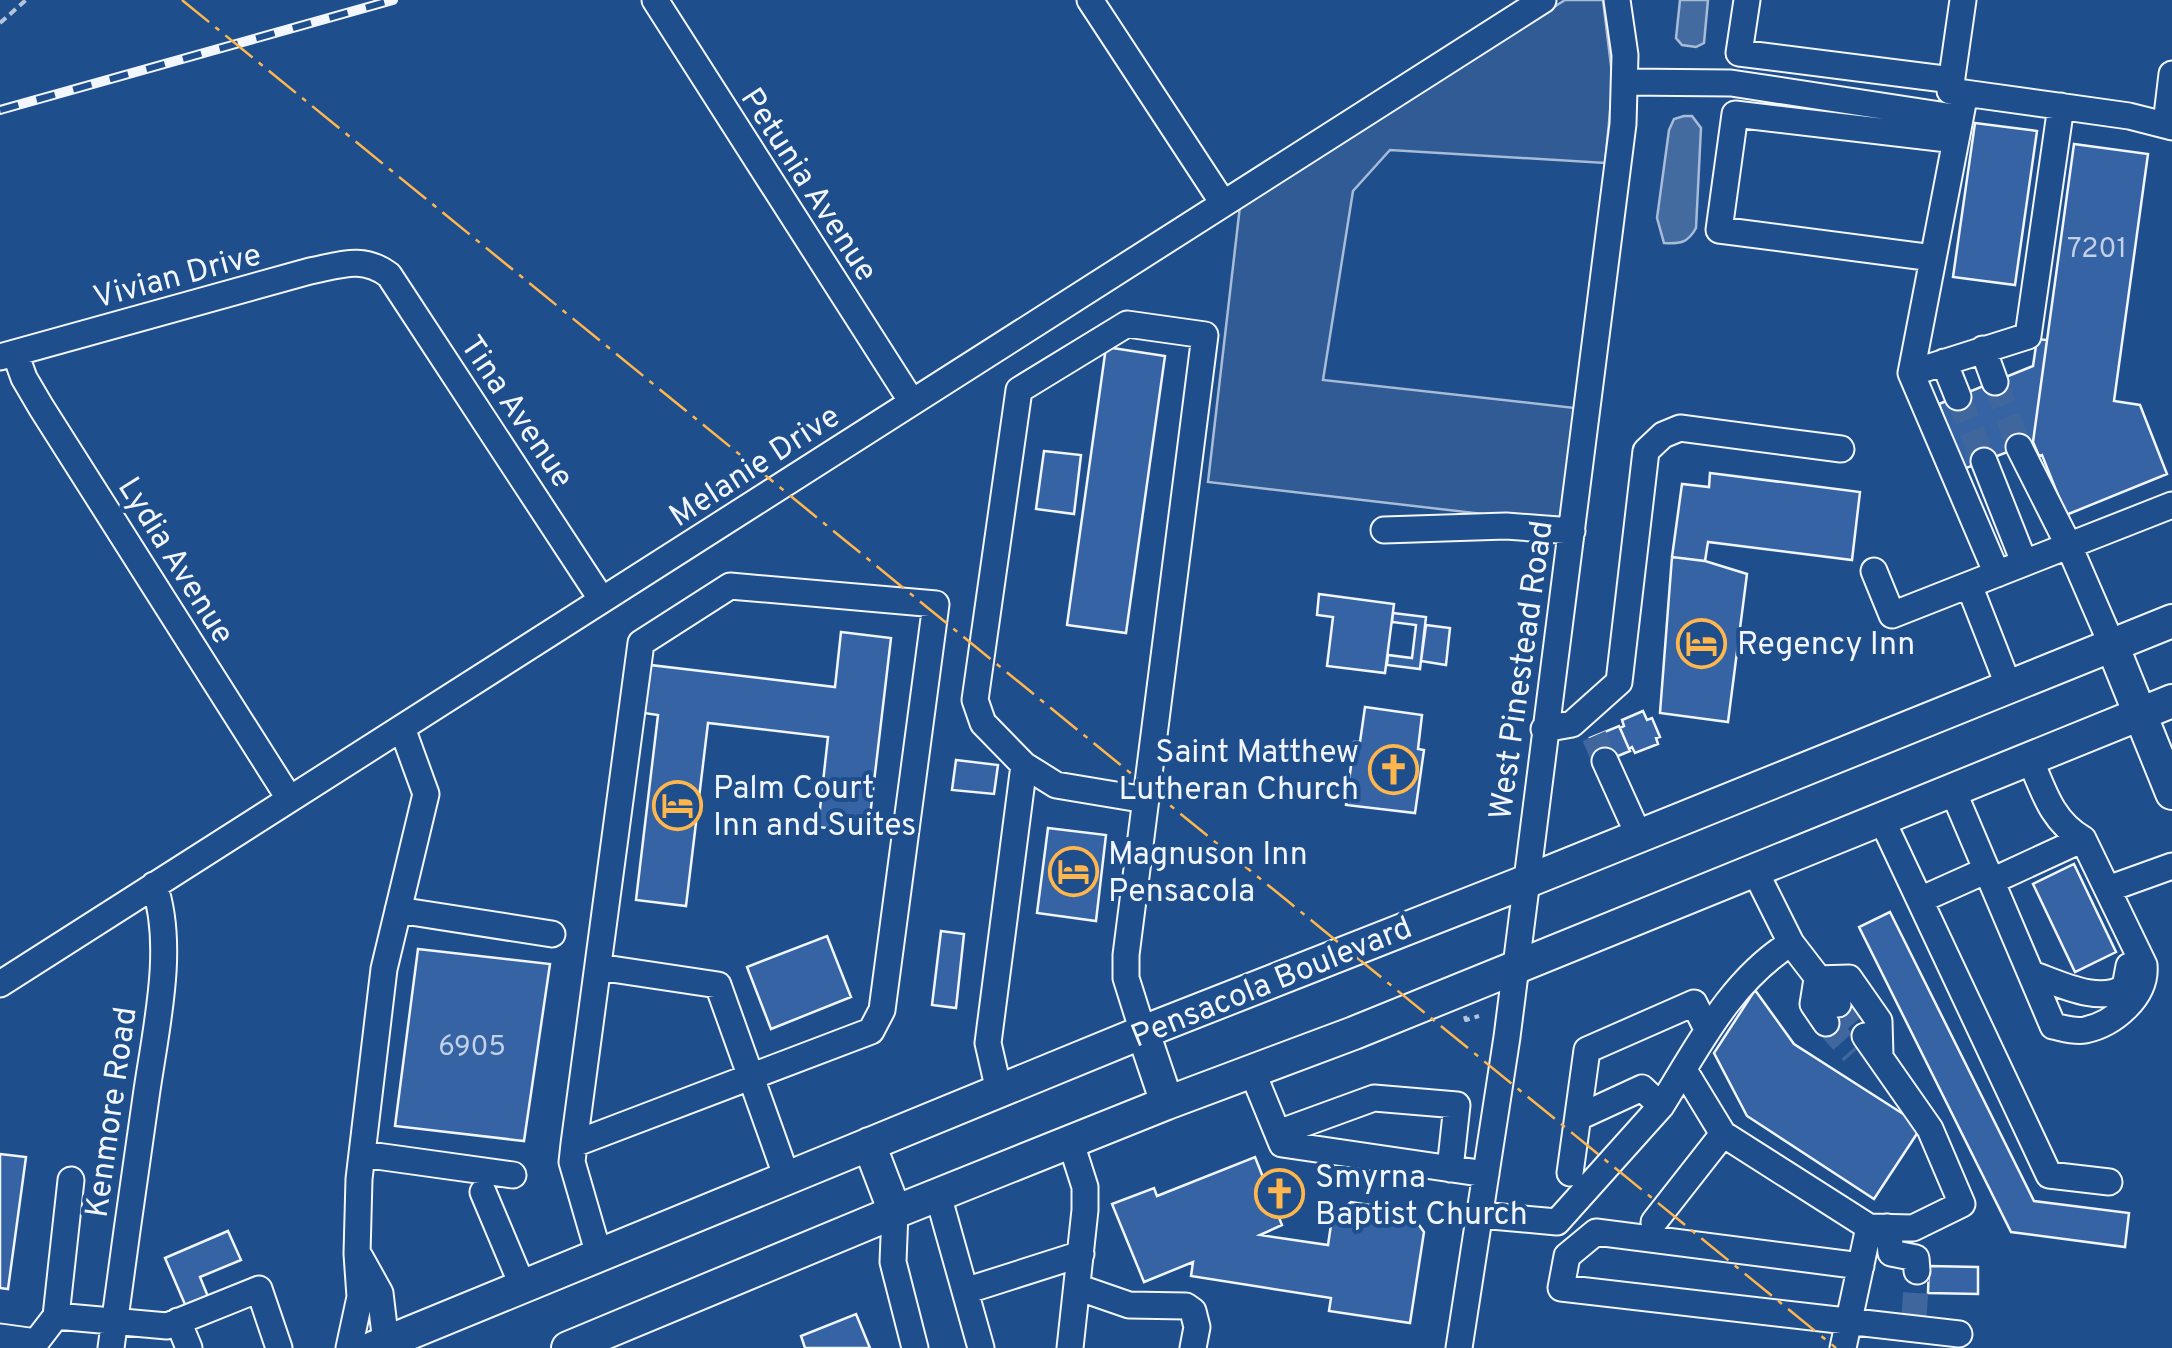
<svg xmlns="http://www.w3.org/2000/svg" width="2172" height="1348" viewBox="0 0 2172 1348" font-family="Overpass,sans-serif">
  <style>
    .built { fill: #305b95; stroke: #a8bbd7; stroke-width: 2.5 }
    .water { fill: #446ba0; stroke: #a8bbd7; stroke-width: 2.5 }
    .building { fill: #3563a3; stroke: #f2f6ff; stroke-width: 2.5 }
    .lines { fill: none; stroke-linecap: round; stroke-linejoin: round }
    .minor-tunnel { stroke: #3f679d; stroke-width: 25; stroke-dasharray: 25 12; stroke-linecap: butt }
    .minor-casing { stroke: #f2f6ff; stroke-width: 29 }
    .major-casing { stroke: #f2f6ff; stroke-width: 36 }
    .path { stroke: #b3c4dc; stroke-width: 4; stroke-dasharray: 8 5; stroke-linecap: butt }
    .minor { stroke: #1f4e8c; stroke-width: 25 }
    .major { stroke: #1f4e8c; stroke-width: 32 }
    .rail-casing { stroke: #f2f6ff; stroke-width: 10 }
    .rail { stroke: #1f4e8c; stroke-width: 6; stroke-dasharray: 19; stroke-linecap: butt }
    .power { stroke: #ffb74d; stroke-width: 2.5; stroke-dasharray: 35 8 5 8; stroke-linecap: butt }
    .labels { text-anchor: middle; stroke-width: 8; stroke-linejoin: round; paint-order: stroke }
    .number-label { font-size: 28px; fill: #c3d1e8 }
    .street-label { font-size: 32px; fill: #f2f6ff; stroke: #1f4e8c }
    .poi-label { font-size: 32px; fill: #f2f6ff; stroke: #1f4e8c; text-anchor: start }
  </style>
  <rect width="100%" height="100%" fill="#1f4e8c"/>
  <path class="built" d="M1565,0h38l10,82 -8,81 -215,-13 -37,41 -30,189 252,28 -15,115 -352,-41 32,-276z"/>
  <path class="water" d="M1680,0h28l-4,43 -8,4 -14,-2 -6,-7z
    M1684,116h8l9,12 -5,100c-8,15 -16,16 -32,15l-7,-25 12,-88 5,-11z"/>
  <path class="building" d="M1975,123l62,8 -22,154 -62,-8z
    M2074,144l74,10 -34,247 26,4 27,69 -101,41 -24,-60 -3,1 -6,-14z
    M2037,339l10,1 -14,102 -69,27 -25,-65 94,-38z
    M1106,347l59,9 -39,277 -59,-8z
    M1044,451l37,4 -7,59 -38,-5z
    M1710,473l150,19 -8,68 -144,-18 -3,19 -33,-4 10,-73 27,3z
    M1672,557l33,4 42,13 -19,148 -68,-9z
    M1319,594l75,10 -9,69 -58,-7 6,-49 -16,-2z
    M1393,613l33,4 -6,52 -33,-4 1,-10 24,3 4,-33 -24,-3z
    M1426,625l24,3 -4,37 -25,-4z
    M841,632l50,6 -23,195 -50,-6 10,-90 -120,-14 -22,183 -50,-6 22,-185 -14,-2 6,-48 185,22z
    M1365,707l57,8 -4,34 6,1 -9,63 -69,-8 8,-63h6z
    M1643,711l4,9 5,-2 8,19 -4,1 2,6 -23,9 -3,-6 -3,2 -9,-21 4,-2 -2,-6z
    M1619,726l11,25 -29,12 -11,-25z
    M956,760l42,5 -4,29 -42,-4z
    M1048,828l58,7 -10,86 -59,-8z
    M2074,864l42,88 -41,20 -42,-88z
    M1890,912l144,289 95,12 -4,34 -114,-15 -152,-305z
    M941,931l23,3 -8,74 -24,-3z
    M827,936l24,61 -80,32 -24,-62z
    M418,949l132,15 -26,177 -129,-15z
    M1755,990l39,54 128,82 -48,73 -127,-83 -33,-63z
    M0,1154l26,3 -18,132 -8,-1z
    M1255,1157l27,68 -22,10 68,10 4,-27 19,-16 58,9 15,21 -14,91 -81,-12 2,-13 -140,-22 2,-14 -49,20 -32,-78 42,-16 3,8z
    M228,1231l13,29 -41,17 9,22 -22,10 -22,-51z
    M1929,1266l49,1v27l-50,-1z
    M856,1314l14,34h-65l-4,-12z"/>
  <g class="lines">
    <path class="minor-tunnel" d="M1995,382l24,65
      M1958,397l26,64
      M1594,736l11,25
      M1838,1004l27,32
      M1826,1023l27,30
      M1914,1318l3,-47"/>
    <defs>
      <path id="minor" d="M655,0l257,402
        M1090,0l133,203
        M1747,0l-8,53 213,27
        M1963,0l-13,91 179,25 43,11
        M1626,82l105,1 229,35
        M1965,93l-54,280 86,201
        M2166,124l6,-50
        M1933,258l-214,-28 16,-116 221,26
        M1983,349l12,33
        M15,353l9,25 17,29 248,391
        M0,357l310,-86c30,-6 53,-16 79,4l213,325
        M1944,362l14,35
        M1911,373l117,-37 33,-230
        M2019,447l50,99 43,99
        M1984,461l40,101
        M1384,530l122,-4 66,5
        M1874,571l18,44 280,-110
        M1969,585l40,102
        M1544,729l28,-5 47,-42 27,-231 17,-16 17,-7 161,21
        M1605,761l34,75
        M1953,791l100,235c10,2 21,6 32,4 29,-6 62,-34 59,-65l-61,-126c-31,-18 -39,-47 -53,-80
        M1882,820l167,355 60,7
        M1755,871l36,72 47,61
        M1992,881l91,-42
        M2108,889l64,-23
        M1920,900l67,-30
        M398,910l154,24
        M598,967l120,18 69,193
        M2032,974c26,9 68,31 93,13l4,-21
        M1817,979l32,-1 30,43 1,35
        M1817,979l-4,25 13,19
        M0,984l1543,-984
        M1143,1032l-17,-54v-23l79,-620 -78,-11 -108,66 -44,310 8,23 41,42 32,20 90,15
        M1684,1070l39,64 146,93 44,1 49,-24 -32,-75 -65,-93
        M1252,1071l30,73 204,30
        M999,1091l-11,-48 36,-278
        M1579,1117l63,-29 19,18c37,-59 69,-125 130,-163
        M1278,1133l96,-35 83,7 -7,64
        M574,1144l297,-113 11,-21 54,-406 -206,-18 -89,57 -67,501 -2,18 27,93
        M362,1154l151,21
        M1570,1173l17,-123 107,-47 13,26
        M483,1192l40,95
        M938,1195l43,153
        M895,1212l-2,50 22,86
        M1480,1215l77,7 104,-116
        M1654,1222l69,-88
        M1888,1227l3,26 25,5 1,13
        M360,1257l20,36 6,50
        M1861,1266l-265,-34 -29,24 -6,32 398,46
        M1077,1287l52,18 57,1 7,5 4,16 -4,21
        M965,1291l116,-37
        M56,1316l111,10 92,-37 20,59
        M178,1321l11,27
        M0,1337l36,5 20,-26 15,-136
        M111,1348c11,-84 23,-167 35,-251 9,-65 30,-150 8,-212
        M349,1348l11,-51 -3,-43 2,-75 25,-210 42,-175 -24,-66
        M1070,1348l15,-138v-23l-14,-44
        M1459,1348l48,-311 116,-913 2,-69 -8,-55
        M1843,1348l26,-121"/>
      <path id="major" d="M2112,645l60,148
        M1143,1032l24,71
        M869,1144l26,68
        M373,1348l770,-316 382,-150 647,-261
        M568,1348l327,-136 272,-109 187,-70 818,-332"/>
    </defs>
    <use href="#minor" class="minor-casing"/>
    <use href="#major" class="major-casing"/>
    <path class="path" d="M0,23l26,-23
      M1465,1016l1,4 13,-4"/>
    <use href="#minor" class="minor"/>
    <use href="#major" class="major"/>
    <defs>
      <path id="rail" d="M0,110l393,-110"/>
    </defs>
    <use href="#rail" class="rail-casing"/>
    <use href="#rail" class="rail"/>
    <path class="power" d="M182,0l1654,1348"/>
  </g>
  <defs>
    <symbol id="hotel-ring" viewBox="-11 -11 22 22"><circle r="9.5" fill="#1f4e8c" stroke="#ffb74d" stroke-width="1.5"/><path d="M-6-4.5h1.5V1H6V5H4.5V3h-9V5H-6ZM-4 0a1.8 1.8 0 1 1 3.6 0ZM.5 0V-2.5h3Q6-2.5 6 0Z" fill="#ffb74d"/></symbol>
    <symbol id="church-ring" viewBox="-11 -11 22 22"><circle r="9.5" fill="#1f4e8c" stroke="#ffb74d" stroke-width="1.5"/><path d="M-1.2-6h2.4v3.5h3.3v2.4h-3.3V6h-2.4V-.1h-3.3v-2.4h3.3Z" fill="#ffb74d"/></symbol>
  </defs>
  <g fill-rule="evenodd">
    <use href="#hotel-ring" x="1674" y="616" width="55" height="55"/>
    <use href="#church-ring" x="1366" y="742" width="55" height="55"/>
    <use href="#hotel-ring" x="650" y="778" width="55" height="55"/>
    <use href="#hotel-ring" x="1046" y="844" width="55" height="55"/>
    <use href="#church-ring" x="1252" y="1166" width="55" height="55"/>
  </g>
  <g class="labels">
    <g class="number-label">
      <text x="2097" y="257">7201</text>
      <text x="472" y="1055">6905</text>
    </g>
    <g class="street-label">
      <text transform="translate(810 184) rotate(57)" y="11">Petunia Avenue</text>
      <text transform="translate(177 275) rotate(-15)" y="11">Vivian Drive</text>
      <text transform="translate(518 411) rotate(56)" y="11">Tina Avenue</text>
      <text transform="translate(754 465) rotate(-33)" y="11">Melanie Drive</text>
      <text transform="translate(177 560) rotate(58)" y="11">Lydia Avenue</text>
      <text transform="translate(1520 670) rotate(-82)" y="11">West Pinestead Road</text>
      <text transform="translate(1271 981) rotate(-22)" y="11">Pensacola Boulevard</text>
      <text transform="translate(110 1112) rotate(-82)" y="11">Kenmore Road</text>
    </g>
    <g class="poi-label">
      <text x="1737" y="654">Regency Inn</text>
      <text x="1359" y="762" text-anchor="end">Saint Matthew<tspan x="1359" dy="37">Lutheran Church</tspan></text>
      <text x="713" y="798">Palm Court<tspan x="713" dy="37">Inn and Suites</tspan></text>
      <text x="1108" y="864">Magnuson Inn<tspan x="1108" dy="37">Pensacola</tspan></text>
      <text x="1315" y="1187">Smyrna<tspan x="1315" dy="37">Baptist Church</tspan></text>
    </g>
  </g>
</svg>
